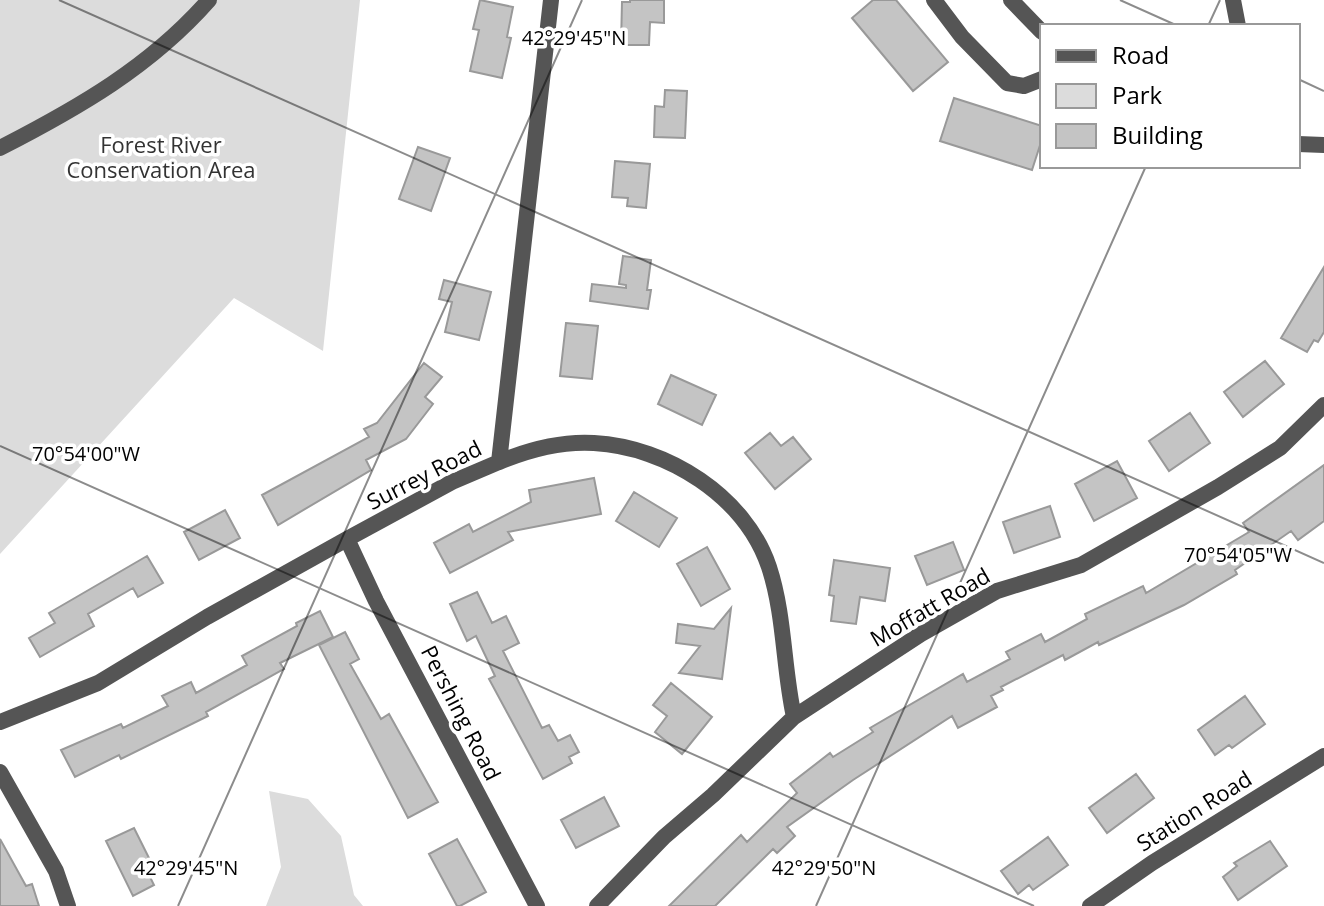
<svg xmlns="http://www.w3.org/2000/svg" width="1324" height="906" viewBox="0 0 1324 906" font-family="'Open Sans',sans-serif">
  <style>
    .green { fill: #dcdcdc }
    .building { fill: #c4c4c4; stroke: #999; stroke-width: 2 }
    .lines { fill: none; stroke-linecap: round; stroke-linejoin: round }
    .street { stroke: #555; stroke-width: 16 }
    .ticks { fill: none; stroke: #000; stroke-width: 2; stroke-opacity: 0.45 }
    .labels { text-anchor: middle; stroke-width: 7; stroke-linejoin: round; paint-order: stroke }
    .park-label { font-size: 22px; fill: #333; stroke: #fff }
    .street-label { font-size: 22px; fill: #000; stroke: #fff }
    .ticks-label { font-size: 20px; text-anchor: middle; fill: #000; stroke: #fff; stroke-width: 7; stroke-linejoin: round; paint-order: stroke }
  </style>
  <rect width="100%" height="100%" fill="#fff"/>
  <path class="green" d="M0,0h360l-37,351 -89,-53 -234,256z
    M269,791l39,8 33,37 13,59 9,11h-97l15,-39z"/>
  <path class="building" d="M480,0l33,7 -6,30 4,1 -9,40 -32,-7 9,-41 -6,-1z
    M630,0h34v23l-14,-1 -1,23h-28l1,-43h8z
    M873,0h23l52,62 -35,29 -61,-73z
    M665,90l22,1 -2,47 -31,-1 1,-31 9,1z
    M954,98l88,28v13l-10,31 -92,-29z
    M418,147l32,11 -19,53 -32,-12z
    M615,161l35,3 -4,44 -19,-2 1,-8 -16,-1z
    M623,256l28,4 -4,30h4l-3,19 -58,-8 2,-17 34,4v-3l-7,-1z
    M1324,267v65l-6,10 -4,-2 -7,12 -26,-14z
    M444,280l47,12 -12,48 -34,-8 7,-30 -13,-3z
    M566,323l32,3 -6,53 -32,-3z
    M1265,361l19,23 -41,33 -19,-25z
    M424,363l18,14 -17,20 8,7 -27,35 -40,21 5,10 -93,55 -16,-30 107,-58 -5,-8 13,-6z
    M671,375l45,20 -14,30 -44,-21z
    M1190,413l20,30 -41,28 -20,-30z
    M770,433l11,13 12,-9 18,22 -36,30 -30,-36z
    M1117,461l20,37 -43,23 -19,-37z
    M1324,465v56l-26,19 -7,-9 -56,39 2,4 -53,31 -85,40 -1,-3 -33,18 -2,-5 -62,32 2,3 -12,6 6,11 -39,21 -6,-12 -99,64 -66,47 8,9 -18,17 -4,-4 -58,57h-46l72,-71 6,7 50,-49 -7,-9 40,-31 3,4 40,-25 -3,-4 93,-54 4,8 43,-23 -4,-7 35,-18 4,8 42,-23 -2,-5 58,-28 3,7 103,-61 -6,-9z
    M594,478l7,36 -93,18 5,8 -63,33 -16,-30 35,-19 4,8 58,-30 -2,-12z
    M634,492l43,26 -18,29 -43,-26z
    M1050,506l10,31 -46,16 -11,-31z
    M225,510l15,28 -41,22 -15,-28z
    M953,542l11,28 -37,15 -12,-29z
    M707,547l23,42 -29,17 -24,-42z
    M147,556l16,27 -25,14 -5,-9 -45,26 6,12 -54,31 -11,-19 26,-15 -6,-10z
    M834,560l56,8 -5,33 -25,-4 -4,27 -25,-3 3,-25 -5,-1z
    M477,592l15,31 14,-7 13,27 -16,8 39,77 7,-3 9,16 12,-6 9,17 -10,5 3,6 -29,16 -54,-100 6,-3 -19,-40 -9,5 -17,-37z
    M731,608l-9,71 -43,-6 21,-27 -24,-3 2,-19 36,5z
    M320,611l13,26 -53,26 4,6 -78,43 2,4 -87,43 -2,-4 -44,22 -14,-27 60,-26 2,4 45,-22 -6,-10 29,-14 5,11 51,-28 -5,-9 55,-30 -1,-3z
    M345,632l14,27 -9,5 31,55 8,-5 49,88 -30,16 -89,-173z
    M671,683l41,34 -30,37 -27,-22 12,-16 -14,-11z
    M1245,696l20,28 -33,24 -3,-3 -14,10 -17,-25z
    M1136,774l18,24 -47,35 -18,-25z
    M604,797l15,29 -43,22 -15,-28z
    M134,828l19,38 -7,3 8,16 -21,11 -27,-55z
    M1048,837l20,28 -35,25 -4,-5 -11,9 -17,-23z
    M0,839l26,47 6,-2 7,22h-39z
    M457,839l29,53 -26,14h-3l-28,-52z
    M1270,841l17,25 -49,34 -15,-23 14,-11 -3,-3z"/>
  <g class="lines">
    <path class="street" d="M934,0l28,37 45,46 17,3 18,-7
      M1011,0l31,32
      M1233,0l5,26
      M1298,144l26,1
      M0,148c78,-40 150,-81 209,-148
      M499,462c29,-12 63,-21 95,-19 73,4 151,53 175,124 16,49 14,100 25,150
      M347,539l29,62 161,305
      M0,722l98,-39 109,-66 140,-78 105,-57 47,-20 52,-462
      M0,772l56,99 12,35
      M597,906l67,-69 49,-42 81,-78 127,-83 76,-43 84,-26 137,-78 62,-39 44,-43
      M1090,906l62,-43 172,-107"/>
  </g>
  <path class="ticks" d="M59,0l1265,563M1120,0l58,26M1208,26l12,-26M1298,79l26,12M0,446l1034,460M178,906l404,-906M816,906l330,-740"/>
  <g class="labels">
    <g class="park-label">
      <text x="161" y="153">Forest River<tspan x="161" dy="25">Conservation Area</tspan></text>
    </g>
    <g class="street-label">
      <text transform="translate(424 475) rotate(-27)" y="8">Surrey Road</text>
      <text transform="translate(930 607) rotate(-30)" y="8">Moffatt Road</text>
      <text transform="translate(461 713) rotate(63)" y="8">Pershing Road</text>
      <text transform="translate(1194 811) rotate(-32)" y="8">Station Road</text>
    </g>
  </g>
  <g class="ticks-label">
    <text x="574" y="45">42°29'45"N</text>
    <text x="86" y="461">70°54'00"W</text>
    <text x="1238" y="562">70°54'05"W</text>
    <text x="186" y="875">42°29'45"N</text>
    <text x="824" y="875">42°29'50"N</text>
  </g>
  <rect x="1040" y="24" width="260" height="144" fill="#ffffff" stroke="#999999" stroke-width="2"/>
  <rect x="1056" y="50" width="40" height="12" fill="#555555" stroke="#999999" stroke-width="2"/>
  <text x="1112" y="64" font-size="24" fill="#000000">Road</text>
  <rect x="1056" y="84" width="40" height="24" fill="#dcdcdc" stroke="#999999" stroke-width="2"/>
  <text x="1112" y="104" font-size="24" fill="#000000">Park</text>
  <rect x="1056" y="124" width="40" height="24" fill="#c4c4c4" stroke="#999999" stroke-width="2"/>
  <text x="1112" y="144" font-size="24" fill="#000000">Building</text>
</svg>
